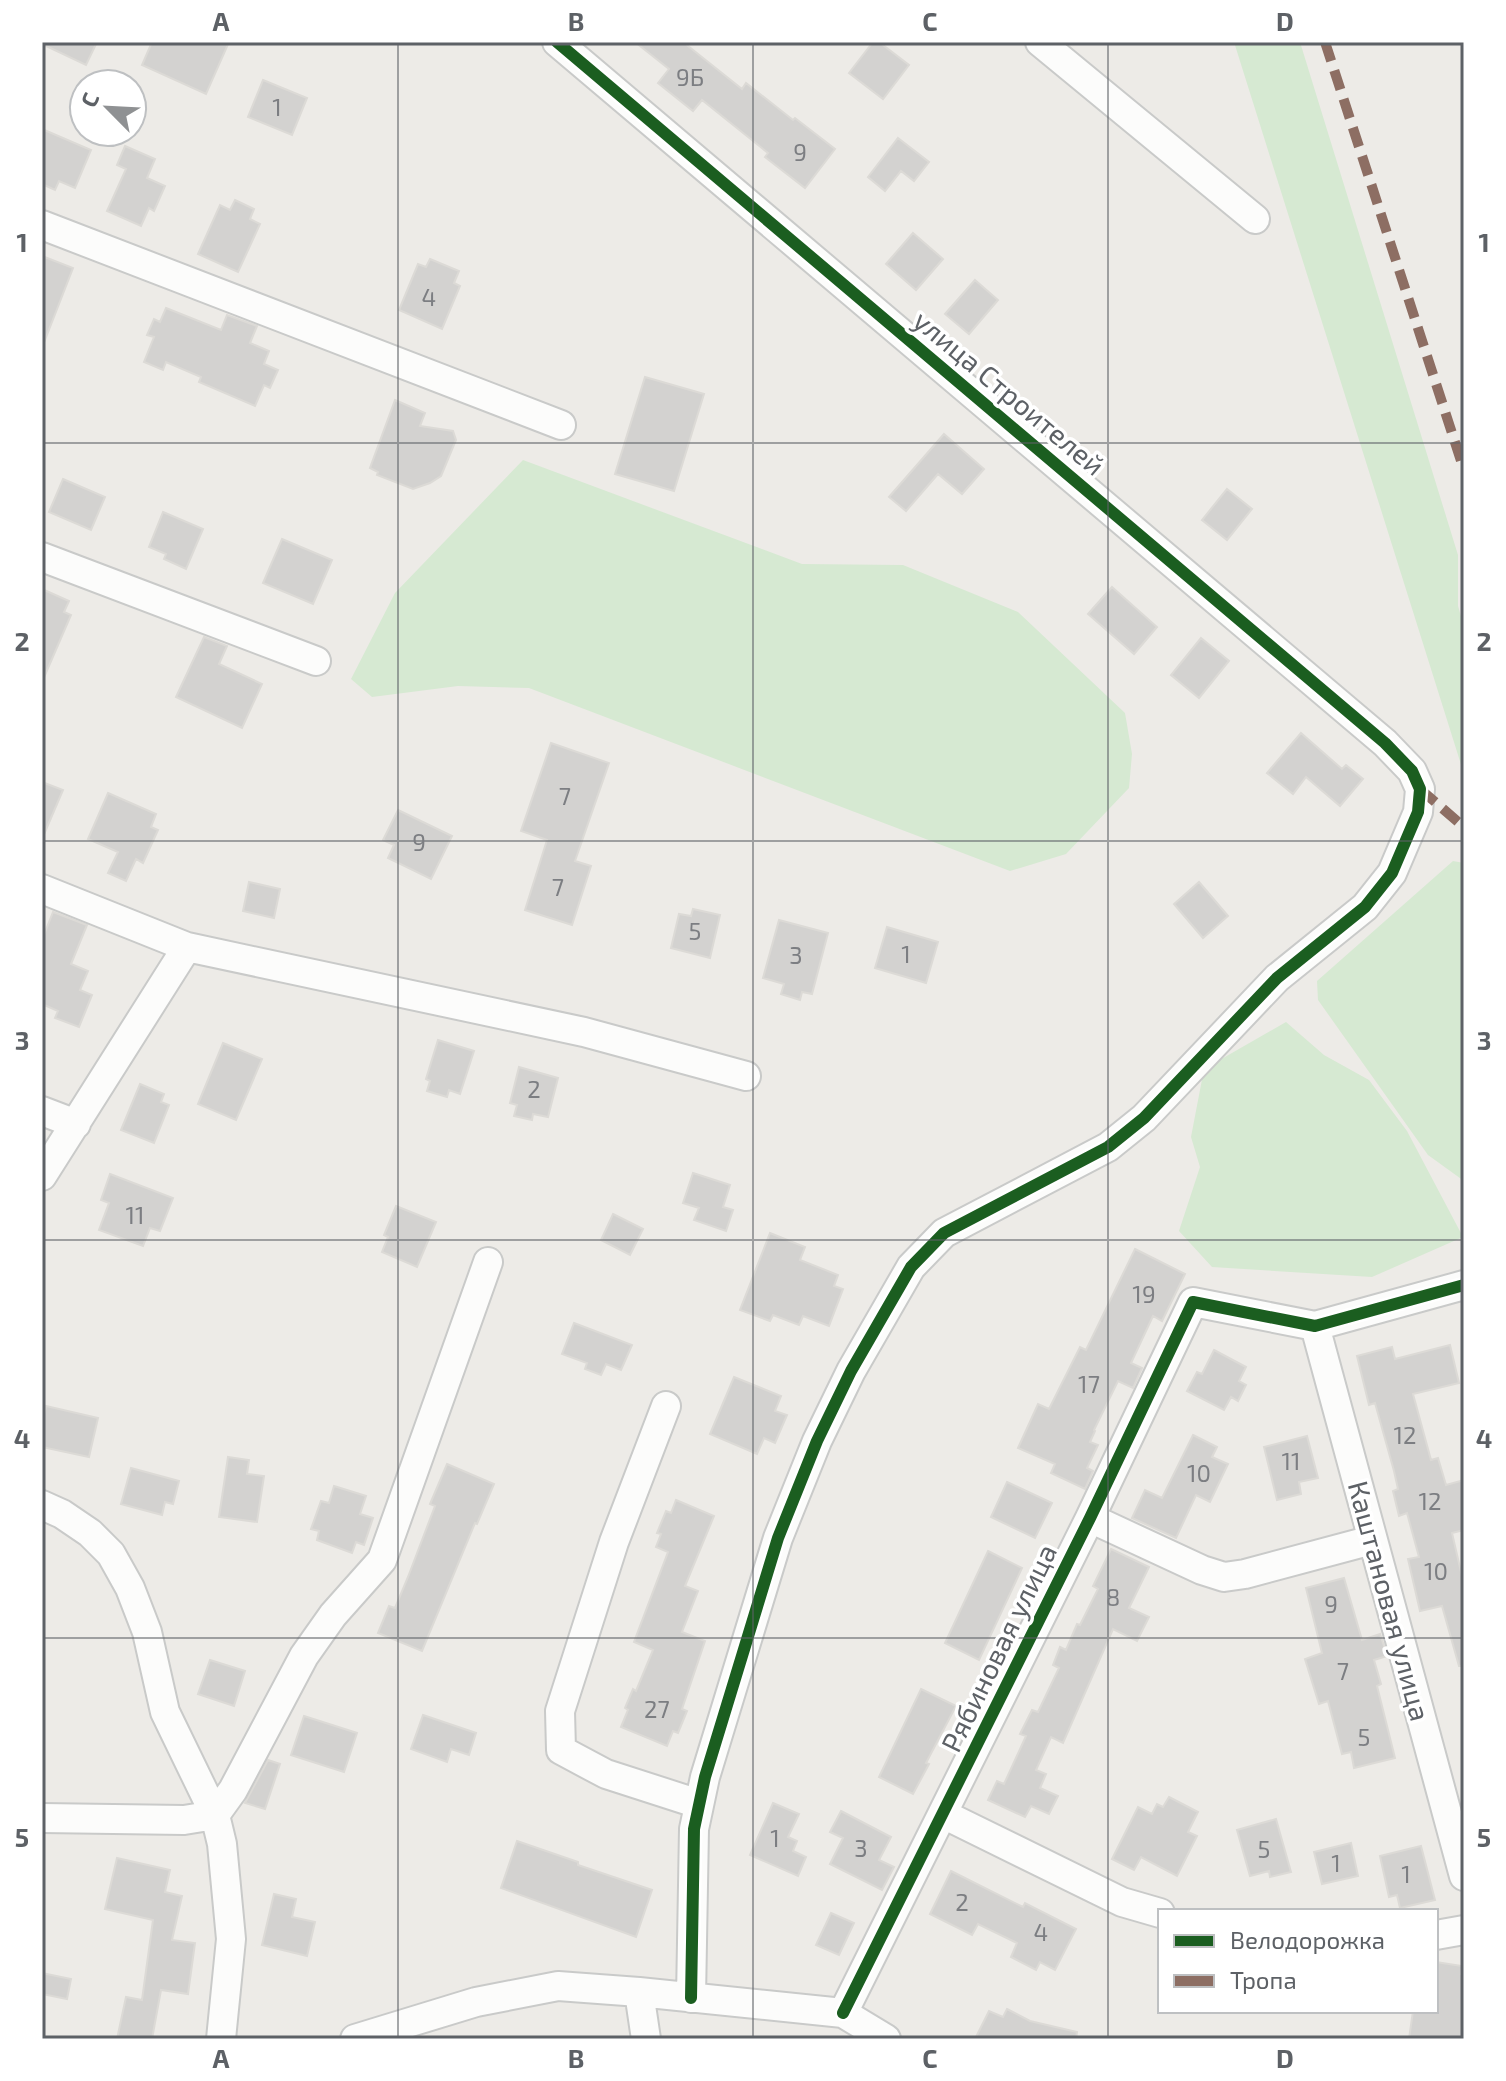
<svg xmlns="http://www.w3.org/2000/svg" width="1506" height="2081" viewBox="0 0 1506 2081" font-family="'Exo 2',sans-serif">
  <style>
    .green { fill: #d6e9d2 }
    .building { fill: #d3d2d0; stroke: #dcdad6; stroke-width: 2 }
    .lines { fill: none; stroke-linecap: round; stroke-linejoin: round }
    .minor-casing { stroke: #c9cac9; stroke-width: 32 }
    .minor { stroke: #fcfcfb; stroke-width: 28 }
    .quiet { stroke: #8d6e63; stroke-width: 10; stroke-dasharray: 20 10; stroke-linecap: butt }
    .cycleway-casing { stroke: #fff; stroke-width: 17 }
    .cycleway { stroke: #1b5e20; stroke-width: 12 }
    .grid { fill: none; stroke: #5d6166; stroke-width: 2; stroke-opacity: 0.55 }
    .labels { text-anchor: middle; stroke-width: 7; stroke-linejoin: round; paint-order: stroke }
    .number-label { font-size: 24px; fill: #7c7e82 }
    .street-label { font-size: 28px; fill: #5d6166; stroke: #fff }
    .neatline { fill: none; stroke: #5d6166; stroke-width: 3 }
    .grid-label { font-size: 26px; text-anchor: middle; font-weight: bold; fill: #5d6166 }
  </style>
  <rect width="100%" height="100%" fill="#edebe7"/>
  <path class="green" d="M1234,42h66l158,513v51l6,21v147z
    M523,460l279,104 101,1 115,47 107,101 7,41 -3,34 -63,66 -56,17 -481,-183 -71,-2 -86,11 -21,-18 44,-86z
    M1453,861l11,2v318l-36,-26 -110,-155 -1,-19z
    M1286,1022l38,33 45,25 38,51 56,106 -91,40 -160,-10 -33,-36 21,-64 -9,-30 13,-68z"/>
  <path class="building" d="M42,42h55l-11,23 -44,-21z
    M152,42h77l-23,52 -64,-29z
    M635,42h48l59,47 4,-6 47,37 2,-2 40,31 -30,39 -40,-31 3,-4 -66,-53 -9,11 -35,-28 11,-14z
    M873,42h6l30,23 -26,34 -34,-26z
    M263,80l44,18 -15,37 -44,-18z
    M42,129l49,21 -16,38 -16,-7 -4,9 -13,-6z
    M898,138l31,24 -15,19 -13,-10 -16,20 -17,-14z
    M125,146l30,13 -8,19 18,8 -11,25 -5,-3 -8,18 -34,-15 19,-42 -9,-4z
    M235,200l19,9 -4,10 10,5 -22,48 -40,-18 22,-49 10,5z
    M913,233l30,26 -27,31 -30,-26z
    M42,256l31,12 -30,77 -1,-1z
    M430,259l29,12 -5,12 6,3 -18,43 -43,-19 19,-46 8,3z
    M975,280l23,20 -29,34 -24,-20z
    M166,308l55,22 6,-15 30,11 -7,17 19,8 -5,13 14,6 -8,18 -6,-3 -9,21 -56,-24 2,-5 -35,-15 -3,8 -19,-8 10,-25 -7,-2 7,-16 6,3z
    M645,377l59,17 -30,97 -59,-17z
    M395,400l30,13 -5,13 33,5 3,9 -15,36 -11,7 -17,6 -36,-14 1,-3 -8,-4z
    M944,434l40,35 -22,25 -24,-20 -32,37 -17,-14z
    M63,479l42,18 -14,33 -42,-18z
    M1227,489l25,20 -25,31 -25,-20z
    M163,512l40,17 -17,40 -22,-10 2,-5 -17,-7z
    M282,539l50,21 -19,44 -50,-21z
    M1112,587l45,40 -23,27 -46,-40z
    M42,589l27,12 -5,11 7,3 -29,67z
    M204,637l23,9 -8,18 43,20 -20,44 -66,-31z
    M1201,638l28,23 -30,37 -28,-23z
    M1301,733l41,36 4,-4 17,14 -23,27 -34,-29 -13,17 -26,-21z
    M551,743l58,20 -34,98 16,5 -19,59 -47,-15 22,-70 -26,-9z
    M42,782l21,8 -21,49z
    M108,793l48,21 -5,13 7,3 -15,33 -7,-4 -10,22 -18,-8 10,-21 -30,-13z
    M398,810l54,26 -21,43 -43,-21 6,-13 -11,-5z
    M249,882l31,7 -6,29 -31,-7z
    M1199,882l29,34 -25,22 -29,-34z
    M693,909l27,6 -10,43 -39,-10 8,-34 12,2z
    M53,912l34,13 -16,39 17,7 -8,19 12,5 -13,32 -24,-9 3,-7 -16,-7v-64z
    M779,920l49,13 -16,61 -10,-2 -2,8 -19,-6 3,-10 -21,-6z
    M887,927l51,15 -12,41 -51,-15z
    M438,1040l36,11 -14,43 -11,-4 -2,7 -20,-6 3,-10 -4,-2z
    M223,1043l39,16 -26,61 -38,-16z
    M519,1067l39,11 -10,39 -15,-3 -1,6 -18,-4 3,-11 -7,-2z
    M140,1084l24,10 -3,8 8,3 -15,38 -33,-13z
    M693,1173l37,12 -7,22 10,3 -7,21 -32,-11 5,-12 -16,-5z
    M110,1174l63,24 -13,33 -10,-3 -7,18 -44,-16 10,-27 -8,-3z
    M396,1206l40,16 -19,45 -35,-15 6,-15 -4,-2z
    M613,1214l30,15 -13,26 -29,-15z
    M770,1233l35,14 -5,13 38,15 -4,11 9,3 -14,37 -26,-10 -4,9 -26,-10 -3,6 -30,-11z
    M1135,1249l50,25 -23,47 -9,-5 -22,47 11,5 -9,20 -15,-7 -24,49 1,1 -5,11 8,3 -11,23 6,3 -8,18 -34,-16 4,-9 -37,-16 20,-44 11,5 31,-62 6,3z
    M574,1323l58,22 -11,25 -15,-6 -5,11 -16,-6 2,-6 -25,-9z
    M1450,1345l9,38 -46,11 18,66 7,-2 8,27 18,-5v50l-12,3 12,52v81h-5l-17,-60 -22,5 -12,-52 11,-2 -12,-44 -8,3 -6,-25 5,-2 -4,-18 -19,-68 -6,2 -12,-49 35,-9 3,12z
    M1214,1350l32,17 -7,14 7,4 -8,16 -7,-4 -7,13 -37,-19 10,-19 5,2z
    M734,1377l47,19 -6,15 12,4 -12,28 -11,-5 -7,16 -47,-20z
    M46,1406l52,12 -9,39 -47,-10v-24z
    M1193,1435l24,12 -5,10 16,7 -18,38 -14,-7 -20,43 -44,-20 13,-28 17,8z
    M1307,1436l11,42 -19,4 2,12 -24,6 -13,-53z
    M228,1457l21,3 -2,14 17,2 -7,46 -38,-5z
    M447,1464l47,20 -17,40 -2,-1 -53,128 -44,-18 11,-27 6,2 13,-31 27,-71 -5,-2z
    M131,1468l48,13 -6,23 -8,-2 -3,13 -41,-11z
    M1007,1482l45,21 -17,35 -44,-21z
    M334,1486l32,10 -6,18 13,4 -9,27 -8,-3 -4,11 -35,-13 2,-9 -8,-2 10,-28 8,2z
    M676,1500l38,16 -29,70 13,5 -16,41 23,9 -23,68 5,2 -9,22 -5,-2 -6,15 -46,-19 7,-17 -3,-2 8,-19 3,2 17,-41 -19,-8 34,-90 -12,-5 5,-13 -4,-1 9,-22 5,2z
    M1111,1549l38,18 -20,41 20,9 -12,24 -24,-12 -50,114 -12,-6 -15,33 10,4 -6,14 18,8 -9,18 -18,-8 -6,11 -37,-17 9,-19 7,3 22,-48 -6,-2 12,-24 6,2 21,-44 -6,-3 7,-18 6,3 11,-26 3,1 18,-36 -5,-3z
    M988,1551l34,17 -43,92 -34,-17z
    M1344,1578l18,62 18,-6 5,15 2,7 -13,4 7,24 -4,2 18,72 -41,10 -3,-16 -9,2 -14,-53 -9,3 -14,-45 17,-6 -16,-65z
    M210,1660l35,11 -11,35 -36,-12z
    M921,1689l35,17 -30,57 3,1 -16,30 -34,-17z
    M423,1715l53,18 -7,22 -18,-6 -4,13 -36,-13z
    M304,1716l53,17 -13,39 -53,-17z
    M268,1760l12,4 -15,45 -20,-6z
    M1169,1797l29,15 -10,20 9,4 -20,40 -36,-19 -7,13 -22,-11 26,-52 14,7 5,-10 6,3z
    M773,1803l26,11 -11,23 9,4 -4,10 13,6 -8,19 -48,-21z
    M841,1811l50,26 -12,23 15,7 -12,23 -52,-26 13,-26 -13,-6z
    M1276,1819l15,53 -21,5 -1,-6 -19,5 -13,-46z
    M517,1841l61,21v3l74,25 -16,47 -135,-49z
    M1351,1843l7,33 -36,8 -8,-32z
    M1421,1846l14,54 -35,8 -3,-13 -8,2 -9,-41z
    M117,1858l53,12 -5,22 17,4 -10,44 23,3 -7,51 -27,-4 -9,49h-35l9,-42 16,3 11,-80 -48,-11z
    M951,1871l72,36 2,-4 51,26 -21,41 -15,-8 -4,8 -25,-13 6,-14 -39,-19 -6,11 -42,-21z
    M274,1894l22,5 -4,18 23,5 -8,34 -45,-11z
    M831,1913l23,10 -15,32 -23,-10z
    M1436,1962l26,4 -1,8h3v65h-55l4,-28h23z
    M42,1973l29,6 -4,20 -25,-5z
    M1007,2009l23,12 47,11 -1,7h-101l14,-28 14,6z"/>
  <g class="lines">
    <defs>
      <path id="minor" d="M557,42l828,701 27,28 8,18 -2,23 -26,61 -27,34 -88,71 -133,140 -36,29 -164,86 -33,34 -60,104 -34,70 -39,97 -73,239 -11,52 -3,169
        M1040,42l215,177
        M42,225l519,200
        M42,557l274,104
        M42,889l145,58 397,85 162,44
        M42,1111l34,13
        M42,1176l145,-229
        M1315,1326l149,550
        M666,1406l-52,136 -54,169 1,39 45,24 93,30
        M42,1505l20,9 28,19 21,21 19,34 17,44 18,80 50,103 7,29 9,95 -10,100
        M1090,1518l112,52 22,7 21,-3 127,-34
        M943,1814l179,88 38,11
        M42,1818l142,2 31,-5 18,-25 71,-134 29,-41 49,-55 106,-298
        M1436,1935l28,-5
        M639,1992l7,47
        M843,2013l247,-495 103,-216 122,24 149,-41
        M355,2039l121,-37 82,-16 81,6 204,21 43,26"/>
    </defs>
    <use href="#minor" class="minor-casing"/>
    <use href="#minor" class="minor"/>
    <path class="quiet" d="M1325,42l139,428
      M1420,789l44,38"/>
    <defs>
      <path id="cycleway" d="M557,42l828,701 27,28 8,18 -2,23 -26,61 -27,34 -88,71 -133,140 -36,29 -164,86 -33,34 -60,104 -34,70 -39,97 -73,239 -11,52 -3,169
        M843,2013l247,-495 103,-216 122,24 149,-41"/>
    </defs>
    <use href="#cycleway" class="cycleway-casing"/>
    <use href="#cycleway" class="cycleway"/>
  </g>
  <path class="grid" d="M398,42v1997M753,42v1997M1108,42v1997M42,443h1422M42,841h1422M42,1240h1422M42,1638h1422"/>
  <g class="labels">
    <g class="number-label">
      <text x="690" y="86">9Б</text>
      <text x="277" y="116">1</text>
      <text x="800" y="161">9</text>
      <text x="429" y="306">4</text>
      <text x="565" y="805">7</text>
      <text x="419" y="851">9</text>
      <text x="558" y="896">7</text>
      <text x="695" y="940">5</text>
      <text x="906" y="963">1</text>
      <text x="796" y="964">3</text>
      <text x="534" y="1098">2</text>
      <text x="135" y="1224">11</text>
      <text x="1144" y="1303">19</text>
      <text x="1089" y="1393">17</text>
      <text x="1405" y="1444">12</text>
      <text x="1291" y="1470">11</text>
      <text x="1199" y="1482">10</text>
      <text x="1430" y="1510">12</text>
      <text x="1436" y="1580">10</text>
      <text x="1113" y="1606">8</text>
      <text x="1331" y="1613">9</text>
      <text x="1343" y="1680">7</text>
      <text x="657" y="1718">27</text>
      <text x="1364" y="1746">5</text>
      <text x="775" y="1847">1</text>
      <text x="861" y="1857">3</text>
      <text x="1264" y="1858">5</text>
      <text x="1336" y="1872">1</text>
      <text x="1406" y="1883">1</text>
      <text x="962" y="1911">2</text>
      <text x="1041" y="1941">4</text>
    </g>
    <g class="street-label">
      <text transform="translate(1009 393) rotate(40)" y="10">улица Строителей</text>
      <text transform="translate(1389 1601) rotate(75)" y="10">Каштановая улица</text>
      <text transform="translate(999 1648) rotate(-64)" y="10">Рябиновая улица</text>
    </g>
  </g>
  <rect width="1506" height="2081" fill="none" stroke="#ffffff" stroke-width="88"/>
  <rect x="1158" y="1909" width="280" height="104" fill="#ffffff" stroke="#bec0c2" stroke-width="2"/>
  <rect x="1174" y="1935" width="40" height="12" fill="#1b5e20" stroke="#bec0c2" stroke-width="2"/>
  <text x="1230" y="1949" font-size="24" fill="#5d6166">Велодорожка</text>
  <rect x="1174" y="1975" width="40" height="12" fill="#8d6e63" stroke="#bec0c2" stroke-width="2"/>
  <text x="1230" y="1989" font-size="24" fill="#5d6166">Тропа</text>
  <g transform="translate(108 108) rotate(294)"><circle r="38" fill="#ffffff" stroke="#bec0c2" stroke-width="2"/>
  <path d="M0-6L14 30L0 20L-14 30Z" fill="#8f9193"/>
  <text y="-12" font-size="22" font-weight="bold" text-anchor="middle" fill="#5d6166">С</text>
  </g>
  <rect x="44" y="44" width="1418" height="1993" class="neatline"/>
  <g class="grid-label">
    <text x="221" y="31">A</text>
    <text x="576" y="31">B</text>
    <text x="930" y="31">C</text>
    <text x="1285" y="31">D</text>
    <text x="22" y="252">1</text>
    <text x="1484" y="252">1</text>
    <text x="22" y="651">2</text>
    <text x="1484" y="651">2</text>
    <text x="22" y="1050">3</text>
    <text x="1484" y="1050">3</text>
    <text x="22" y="1448">4</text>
    <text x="1484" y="1448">4</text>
    <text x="22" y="1847">5</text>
    <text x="1484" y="1847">5</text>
    <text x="221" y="2068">A</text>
    <text x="576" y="2068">B</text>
    <text x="930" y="2068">C</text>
    <text x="1285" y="2068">D</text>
  </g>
</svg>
